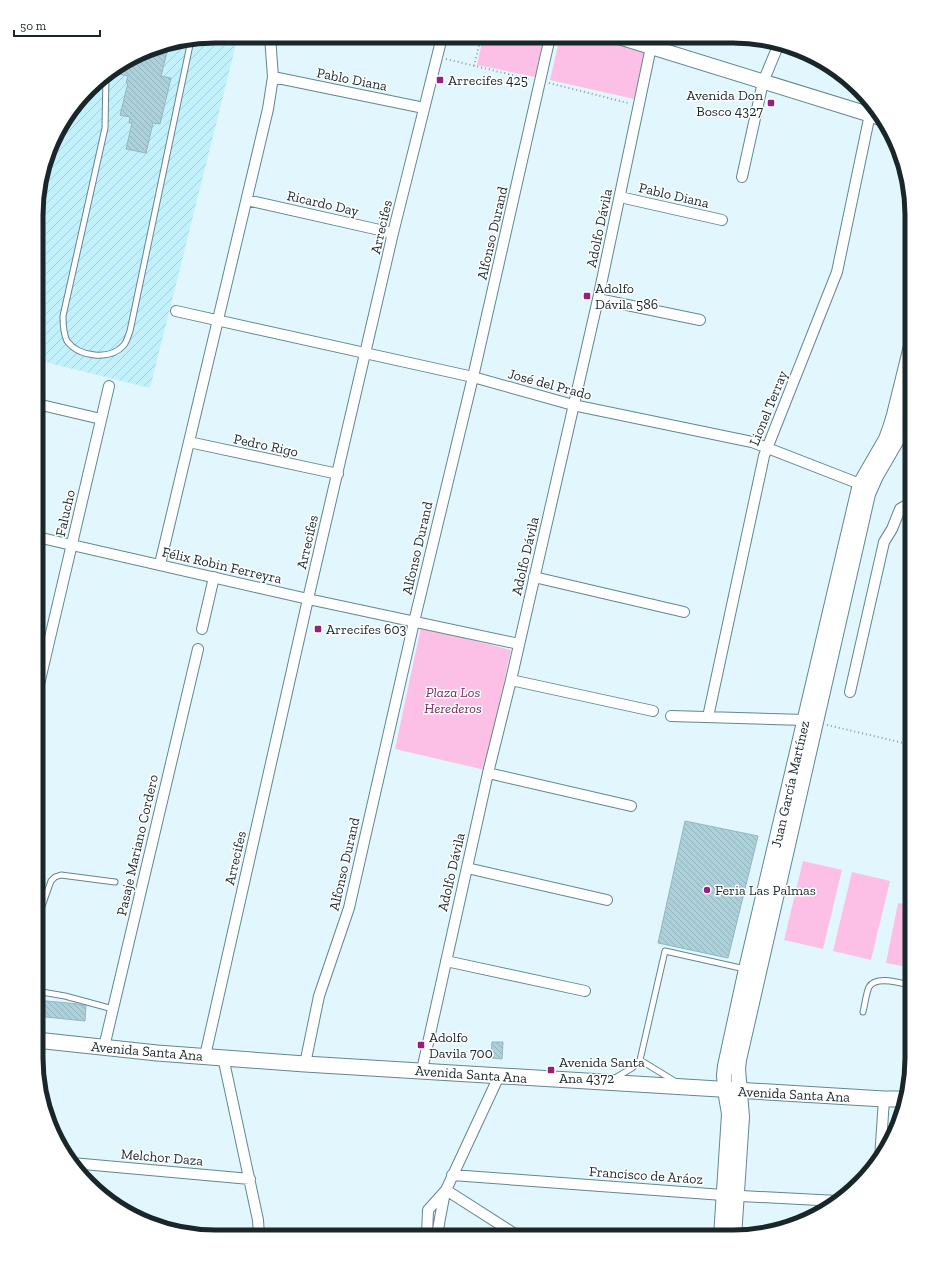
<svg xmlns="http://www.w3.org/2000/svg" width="948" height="1273" viewBox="0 0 948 1273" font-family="'Zilla Slab',serif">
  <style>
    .industrial { fill: url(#industrial-furrows) }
    .green { fill: #fcc0e7 }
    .building { fill: url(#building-back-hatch); stroke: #93b7c1 }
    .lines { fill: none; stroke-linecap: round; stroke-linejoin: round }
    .lane-casing { stroke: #648690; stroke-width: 7 }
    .street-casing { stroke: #648690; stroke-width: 12 }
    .secondary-casing { stroke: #648690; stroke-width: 16 }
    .primary-casing { stroke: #648690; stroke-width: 17 }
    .path { stroke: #8c9ea3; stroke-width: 2; stroke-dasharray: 1 3; stroke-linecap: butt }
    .lane { stroke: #fff; stroke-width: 5 }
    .street { stroke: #fff; stroke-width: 10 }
    .secondary { stroke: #fff; stroke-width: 14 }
    .primary { stroke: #fff; stroke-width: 15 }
    .poi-dot { fill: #97207b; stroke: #fff; stroke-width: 1.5 }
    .labels { text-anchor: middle; stroke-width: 3; stroke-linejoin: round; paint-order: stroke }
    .street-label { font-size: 14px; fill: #19272b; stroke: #fff }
    .poi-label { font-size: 14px; fill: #19272b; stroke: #fff; text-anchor: start }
    .park-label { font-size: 14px; font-style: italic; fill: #702b5d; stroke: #fff }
    .rim { fill: none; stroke: #19272b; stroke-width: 5 }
  </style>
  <defs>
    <pattern id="industrial-furrows" width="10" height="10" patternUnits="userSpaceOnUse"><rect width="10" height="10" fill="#c2f0fd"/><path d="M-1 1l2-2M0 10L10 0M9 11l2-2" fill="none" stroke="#a6ced9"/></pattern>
    <pattern id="building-back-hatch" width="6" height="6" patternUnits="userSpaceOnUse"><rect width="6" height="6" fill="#acd1db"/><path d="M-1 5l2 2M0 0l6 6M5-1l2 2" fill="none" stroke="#93b3bc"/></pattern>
  </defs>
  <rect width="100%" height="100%" fill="#e1f7fd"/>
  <path class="industrial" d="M215,36h23l-88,352 -113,-28 1,-168 22,-66 37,-46 61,-34z"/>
  <path class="green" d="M483,37h61l-9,40 -58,-12z
    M560,37h41l44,13 -11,49 -84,-19z
    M421,627l90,23 -26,120 -90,-21z
    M803,861l39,9 -19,79 -39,-9z
    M852,872l38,9 -19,79 -38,-9z
    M898,903l14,2v63l-26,-5z"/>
  <path class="building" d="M169,44l-8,32 10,2 -11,46 -7,-1 -7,30 -20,-4 6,-26h-3l1,-6 -10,-2 8,-32h-2l2,-7 -9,-2 1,-7 38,-21z
    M685,821l73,15 -30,122 -70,-15z
    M36,1000l42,4 8,2 -1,15 -49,-5z
    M492,1042h11l-1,17 -11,-1z"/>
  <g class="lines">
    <defs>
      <path id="lane" d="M106,75l-1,53 -42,188c0,8 0,17 4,25 12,16 43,20 57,4 3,-4 4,-9 6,-14l61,-291
        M36,923l15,-42 4,-4 6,-2 54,7
        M36,991l29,5 48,13
        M863,1012c2,-8 3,-18 6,-25 7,-12 33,-4 43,-1
        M640,1060l25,-109 80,18
        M615,1078l17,-10 8,-8 36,22"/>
      <path id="street" d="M273,77l151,31
        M742,177l21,-95 15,-36
        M620,197l102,23
        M247,200l146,33
        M598,299l102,21
        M176,311l297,66 100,28 179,37 108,42 7,1
        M37,404l64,15
        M189,442l149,32
        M37,537l271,62 211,45
        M160,564l108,-455 5,-32 -3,-41
        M534,577l150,35
        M202,629l12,-52
        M511,680l142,31
        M850,692l34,-150 8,-13 8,-20 5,-3 7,2
        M37,693l72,-307
        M671,716l134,4
        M708,717l56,-261 73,-184 33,-158
        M488,773l143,33
        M467,868l140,32
        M446,961l139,30
        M104,1047l94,-398
        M205,1056l103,-457 85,-366 49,-196
        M223,1057l35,163 1,16
        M305,1064l14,-68 30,-88 65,-286 59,-245 77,-340
        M422,1070l66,-297 23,-93 87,-381 53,-252
        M880,1159l4,-60
        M72,1163l178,16
        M452,1175l271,20 115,6
        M446,1190l72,46
        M427,1236l1,-26 18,-20 53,-114
        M437,1236l3,-18 5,-26"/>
      <path id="secondary" d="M619,37l262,81
        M721,1237l8,-123 -4,-24 -1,-15 1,-9 21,-97 114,-485 26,-45 4,-11 4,-13 18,-73
        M734,1237l8,-120 -4,-48 1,-9 129,-566 8,-18 22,-38 14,-47"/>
      <path id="primary" d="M36,1040l121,13 148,11 579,35h22"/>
    </defs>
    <use href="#lane" class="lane-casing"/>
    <use href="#street" class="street-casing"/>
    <use href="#secondary" class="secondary-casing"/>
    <use href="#primary" class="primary-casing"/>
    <path class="path" d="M446,59l83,20
      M474,66l7,-29
      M549,83l79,20
      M827,725l85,20"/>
    <use href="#lane" class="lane"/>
    <use href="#street" class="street"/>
    <use href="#secondary" class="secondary"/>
    <use href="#primary" class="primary"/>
  </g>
  <g class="poi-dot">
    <rect x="436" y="76" width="8" height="8" rx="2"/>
    <rect x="767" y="99" width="8" height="8" rx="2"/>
    <rect x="583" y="292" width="8" height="8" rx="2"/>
    <rect x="314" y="625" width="8" height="8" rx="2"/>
    <circle cx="707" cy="890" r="4"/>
    <rect x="417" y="1041" width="8" height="8" rx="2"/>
    <rect x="547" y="1066" width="8" height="8" rx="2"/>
  </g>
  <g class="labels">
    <g class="street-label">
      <text transform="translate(352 79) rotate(11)" y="5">Pablo Diana</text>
      <text transform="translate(674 195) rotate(13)" y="5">Pablo Diana</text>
      <text transform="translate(323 203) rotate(13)" y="5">Ricardo Day</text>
      <text transform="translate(381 227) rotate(-77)" y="5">Arrecifes</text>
      <text transform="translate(599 228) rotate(-78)" y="5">Adolfo Dávila</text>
      <text transform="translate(492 233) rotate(-77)" y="5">Alfonso Durand</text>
      <text transform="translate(550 384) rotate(15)" y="5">José del Prado</text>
      <text transform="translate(768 408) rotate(-68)" y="5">Lionel Terray</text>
      <text transform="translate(266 445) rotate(12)" y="5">Pedro Rigo</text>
      <text transform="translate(65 513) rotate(-77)" y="5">Falucho</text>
      <text transform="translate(307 542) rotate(-77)" y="5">Arrecifes</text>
      <text transform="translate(417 548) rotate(-77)" y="5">Alfonso Durand</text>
      <text transform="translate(525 556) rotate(-77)" y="5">Adolfo Dávila</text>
      <text transform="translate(222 565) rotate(13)" y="5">Félix Robin Ferreyra</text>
      <text transform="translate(790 784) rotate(-77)" y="5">Juan García Martínez</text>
      <text transform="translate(137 845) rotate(-77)" y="5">Pasaje Mariano Cordero</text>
      <text transform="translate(235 858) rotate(-77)" y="5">Arrecifes</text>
      <text transform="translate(344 864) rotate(-77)" y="5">Alfonso Durand</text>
      <text transform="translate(451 872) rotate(-77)" y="5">Adolfo Dávila</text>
      <text transform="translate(147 1051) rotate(5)" y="5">Avenida Santa Ana</text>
      <text transform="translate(471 1074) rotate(4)" y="5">Avenida Santa Ana</text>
      <text transform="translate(794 1094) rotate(3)" y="5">Avenida Santa Ana</text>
      <text transform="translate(162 1157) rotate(5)" y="5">Melchor Daza</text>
      <text transform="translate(646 1175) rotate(4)" y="5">Francisco de Aráoz</text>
    </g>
    <g class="poi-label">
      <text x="448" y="85">Arrecifes 425</text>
      <text x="763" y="100" text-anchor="end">Avenida Don<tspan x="763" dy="16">Bosco 4327</tspan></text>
      <text x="595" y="293">Adolfo<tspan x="595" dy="16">Dávila 586</tspan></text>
      <text x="326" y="634">Arrecifes 603</text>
      <text x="715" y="895">Feria Las Palmas</text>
      <text x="429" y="1042">Adolfo<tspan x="429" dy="16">Davila 700</tspan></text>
      <text x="559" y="1067">Avenida Santa<tspan x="559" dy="16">Ana 4372</tspan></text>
    </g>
    <g class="park-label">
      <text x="453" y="697">Plaza Los<tspan x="453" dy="16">Herederos</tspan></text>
    </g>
  </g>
  <path d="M0 0H948V1273H0ZM215 43H733A172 172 0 0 1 905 215V1058A172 172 0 0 1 733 1230H215A172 172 0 0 1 43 1058V215A172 172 0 0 1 215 43Z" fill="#fff" fill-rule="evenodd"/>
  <path class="rim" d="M215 43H733A172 172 0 0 1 905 215V1058A172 172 0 0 1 733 1230H215A172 172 0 0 1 43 1058V215A172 172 0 0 1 215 43Z"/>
  <path d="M14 30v6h86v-6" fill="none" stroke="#19272b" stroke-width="2"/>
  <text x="20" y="30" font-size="12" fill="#19272b" stroke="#ffffff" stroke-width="3" paint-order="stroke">50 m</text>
</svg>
